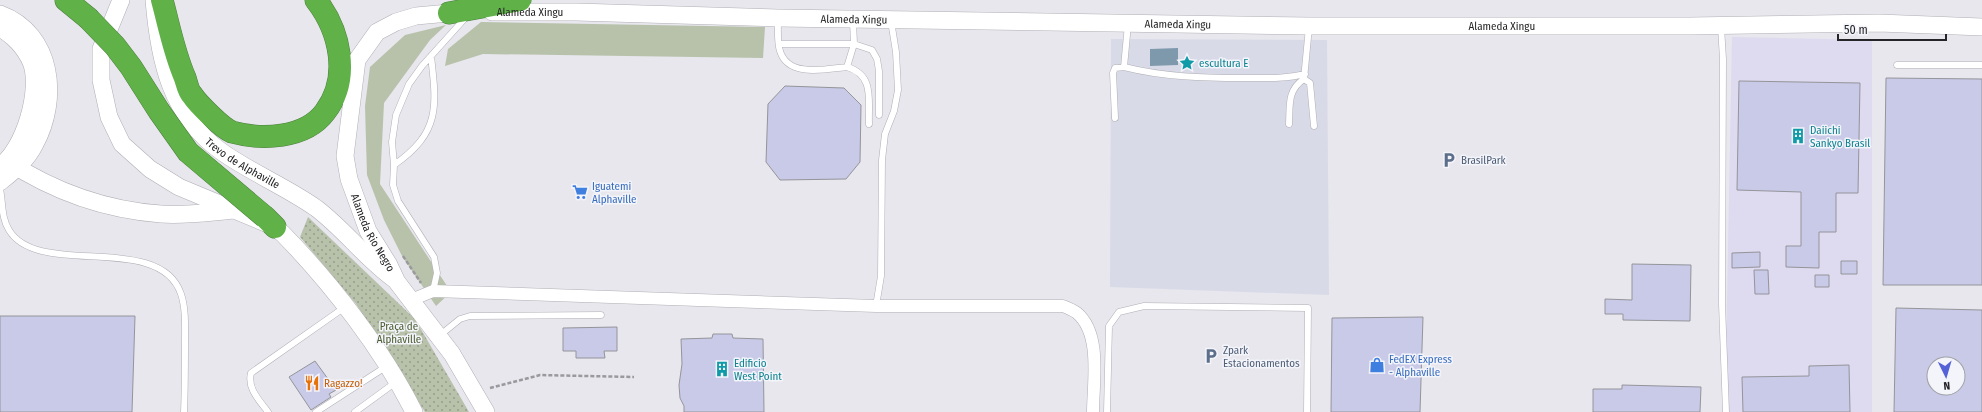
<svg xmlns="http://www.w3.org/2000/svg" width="1982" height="412" viewBox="0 0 1982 412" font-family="'Fira Sans Condensed',sans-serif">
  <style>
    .built { fill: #d9dae8 }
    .industrial { fill: #dedaf0 }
    .grass { fill: #b8c2ab }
    .park { fill: url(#park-dots) }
    .water { fill: #7e99ac }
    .building { fill: #c8cae7; stroke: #94949a; fill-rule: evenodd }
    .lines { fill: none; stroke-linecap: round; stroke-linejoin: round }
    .lane-casing { stroke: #afafb5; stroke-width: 7 }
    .street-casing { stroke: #afafb5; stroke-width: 13 }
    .secondary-casing { stroke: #afafb5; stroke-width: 18 }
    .highway-casing { stroke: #4c803d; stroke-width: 23 }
    .path { stroke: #9a9a9e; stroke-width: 2.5; stroke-dasharray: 4 2; stroke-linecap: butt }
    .lane { stroke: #fff; stroke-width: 6 }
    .street { stroke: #fff; stroke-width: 12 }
    .secondary { stroke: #fff; stroke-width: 17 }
    .highway { stroke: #61b149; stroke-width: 22 }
    .highway-bridge-casing { stroke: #4c803d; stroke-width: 23; stroke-linecap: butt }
    .highway-bridge { stroke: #61b149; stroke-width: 22 }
    .labels { text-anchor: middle; stroke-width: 3; stroke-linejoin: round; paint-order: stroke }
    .street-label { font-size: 11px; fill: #252527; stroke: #f4f4fb }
    .culture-label { font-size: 11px; fill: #0d838f; stroke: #f4f4fb; text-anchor: start }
    .service-label { font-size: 11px; fill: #4e5e75; stroke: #f4f4fb; text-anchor: start }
    .shop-label { font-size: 11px; fill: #366cbe; stroke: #f4f4fb; text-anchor: start }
    .park-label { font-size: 11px; fill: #4a5c2f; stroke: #f4f4fb }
    .food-label { font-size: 11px; fill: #c56008; stroke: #f4f4fb; text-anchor: start }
  </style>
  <defs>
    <pattern id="park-dots" width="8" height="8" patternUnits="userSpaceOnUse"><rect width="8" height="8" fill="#b8c2ab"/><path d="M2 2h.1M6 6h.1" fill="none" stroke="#959d8b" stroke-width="1.8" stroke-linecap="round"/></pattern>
  </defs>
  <rect width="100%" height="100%" fill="#e7e7ed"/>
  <path class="built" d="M1111,39l216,1 2,255 -219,-8z"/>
  <path class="industrial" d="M1732,37l140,3v372h-147z"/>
  <path class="grass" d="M481,22l284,5 -2,31 -280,-4 -38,12 3,-17z
    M446,25l-16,15 -46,63 -4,81 71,108 -15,14 -34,-50 -18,-36 -17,-45 -2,-69 5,-39 35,-32z"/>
  <path class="park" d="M308,217l107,102 54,93h-44l-69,-108 -56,-67z"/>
  <path class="water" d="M1178,48v17l-28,1v-17z"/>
  <path class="building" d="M1886,78l96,1v206h-99z
    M1739,81l121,2 -2,110h-22v39h-17v36l-33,-1v-21h15v-54l-64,-2z
    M785,86l59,2 17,17 -1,57 -14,17 -66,1 -14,-18 2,-58z
    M1760,252v15l-28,1v-15z
    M1841,261h16v13h-16z
    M1632,264l59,1 -1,56 -67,-1v-6h-18v-15l27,1z
    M1754,270h14l1,24h-14z
    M1815,275h14v12h-14z
    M1896,308l86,2v102h-88zM1934,364h24v24h-24z
    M0,316h135l-3,96h-132z
    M1423,317l-3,95h-89l1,-94z
    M617,327v24h-13l1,7h-29v-7h-13v-23z
    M713,334h19l1,4 30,1 1,73h-80v-6l-4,-8 -1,-13 3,-21 -1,-25 31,-1z
    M315,361l21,29 -7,4 2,3 -20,13 -22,-33z
    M1849,365l1,47h-107l-1,-35 67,-1v-10z
    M1622,385l79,2 -1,25h-107v-23h29z"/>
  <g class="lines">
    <defs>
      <path id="lane" d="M778,20c0,10 -1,22 2,31 8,27 46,18 67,16l7,-23 -1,-23
        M1128,24l-4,43c40,10 79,11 119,11 21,0 42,1 62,-4
        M1721,27l2,32 -1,245 4,108
        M780,44h74l18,6 5,9 2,12v44
        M1897,65h85
        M847,67c28,8 21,34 22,57
        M1304,79l6,4 4,43
        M1115,118l-2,-45 2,-5 9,-1
        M1289,124c1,-18 -2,-34 15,-45l5,-52
        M394,165c46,-32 43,-58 37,-109
        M0,189c3,14 1,28 9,41 29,49 151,1 172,64 5,15 4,32 4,48 0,23 0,47 -1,70
        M433,291l4,-18 -3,-16 -36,-56 -5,-16 1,-20 -2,-23 4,-27 13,-31 13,-18 45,-50
        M876,306l5,-30 1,-116 3,-26 9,-23 4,-21 -2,-38 -5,-31
        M439,336l21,-17 10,-3 131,-1
        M268,412c-9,-12 -21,-24 -17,-39l94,-66
        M316,412l71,-46
        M355,412l41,-30
        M1107,412l2,-86 10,-14 25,-6 164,2 -1,104"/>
      <path id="street" d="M411,300l22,-9 443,15h187c5,2 10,4 14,7 25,21 16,70 16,99"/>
      <g id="secondary">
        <path d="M121,0l-20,49v31l8,37 13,27 28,25 29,18 96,40 8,7c48,49 100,116 131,178"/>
        <path id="s1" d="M154,0c5,60 16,115 68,152 30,21 64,35 94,56 28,21 49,50 78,71"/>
        <path id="s2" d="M460,12l-44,4 -20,6 -19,10 -20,28 -12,96 4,23 19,52 21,34 8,17 55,72 34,58"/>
        <path id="s3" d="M492,12h84l202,6 532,8h380l189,-3 103,4"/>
        <path d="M0,14c54,20 59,86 35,130 -8,16 -21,27 -35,38"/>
        <path d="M0,28c13,7 25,20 31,34 11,27 -7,88 -31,104"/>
        <path d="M7,161c46,30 99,49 154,53 24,2 49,-2 73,-4"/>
      </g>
      <path id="highway" d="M66,0l22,18
        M162,0c7,26 12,53 23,78 2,6 3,13 7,17 6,9 30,33 40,37 29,8 73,7 93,-20 26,-34 15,-81 -9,-112
        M449,13l71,-13
        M265,217l10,10"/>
    </defs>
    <use href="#lane" class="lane-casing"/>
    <use href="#street" class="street-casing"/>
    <use href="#secondary" class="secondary-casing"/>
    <use href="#highway" class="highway-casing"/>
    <path class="path" d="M403,256l18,27
      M490,388l50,-13 94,2"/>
    <use href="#lane" class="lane"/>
    <use href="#street" class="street"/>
    <use href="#secondary" class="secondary"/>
    <use href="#highway" class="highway"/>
    <defs>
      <path id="highway-bridge" d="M88,18l27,28 16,21 28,44 29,41 77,65"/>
    </defs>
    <use href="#highway-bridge" class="highway-bridge-casing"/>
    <use href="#highway-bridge" class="highway-bridge"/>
  </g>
  <defs>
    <symbol id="sight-bare" viewBox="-9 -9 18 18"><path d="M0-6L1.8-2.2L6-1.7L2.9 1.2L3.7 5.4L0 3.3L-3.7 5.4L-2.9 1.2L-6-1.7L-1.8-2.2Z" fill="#0f9aa8" stroke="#f4f4fb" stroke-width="2.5" paint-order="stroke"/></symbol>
    <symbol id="building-bare" viewBox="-9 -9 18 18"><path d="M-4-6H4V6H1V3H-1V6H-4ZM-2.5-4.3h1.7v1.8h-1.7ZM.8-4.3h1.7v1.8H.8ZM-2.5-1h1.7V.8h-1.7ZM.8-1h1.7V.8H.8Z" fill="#0f9aa8" stroke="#f4f4fb" stroke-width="2.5" paint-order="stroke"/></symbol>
    <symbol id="parking-bare" viewBox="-9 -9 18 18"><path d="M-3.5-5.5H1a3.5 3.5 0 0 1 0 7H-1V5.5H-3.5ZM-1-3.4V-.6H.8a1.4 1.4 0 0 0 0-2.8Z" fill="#5c6f8a" stroke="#f4f4fb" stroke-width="2.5" paint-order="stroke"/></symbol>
    <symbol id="supermarket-bare" viewBox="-9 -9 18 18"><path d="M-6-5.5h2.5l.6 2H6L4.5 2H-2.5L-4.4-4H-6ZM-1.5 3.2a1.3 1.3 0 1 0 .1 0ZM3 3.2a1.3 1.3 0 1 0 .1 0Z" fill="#3f7fe0" stroke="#f4f4fb" stroke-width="2.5" paint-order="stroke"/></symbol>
    <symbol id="shop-bare" viewBox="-9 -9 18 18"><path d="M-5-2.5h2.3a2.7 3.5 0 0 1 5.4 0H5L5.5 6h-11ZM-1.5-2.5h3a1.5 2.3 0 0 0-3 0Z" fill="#3f7fe0" stroke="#f4f4fb" stroke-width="2.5" paint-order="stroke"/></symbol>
    <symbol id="restaurant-bare" viewBox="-9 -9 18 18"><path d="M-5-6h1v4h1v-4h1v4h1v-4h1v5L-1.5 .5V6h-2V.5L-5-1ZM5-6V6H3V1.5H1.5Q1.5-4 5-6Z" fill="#e8710a" stroke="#f4f4fb" stroke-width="2.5" paint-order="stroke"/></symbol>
  </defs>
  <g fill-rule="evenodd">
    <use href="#sight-bare" x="1176" y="52" width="22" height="22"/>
    <use href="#building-bare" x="1787" y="125" width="22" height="22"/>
    <use href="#parking-bare" x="1438" y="149" width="22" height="22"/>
    <use href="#supermarket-bare" x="569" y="181" width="22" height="22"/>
    <use href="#parking-bare" x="1200" y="345" width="22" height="22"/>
    <use href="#shop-bare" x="1366" y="354" width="22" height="22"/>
    <use href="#building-bare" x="711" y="358" width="22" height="22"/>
    <use href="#restaurant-bare" x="301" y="372" width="22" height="22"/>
  </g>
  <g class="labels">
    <g class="street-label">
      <text dy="4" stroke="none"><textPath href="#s3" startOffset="38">Alameda Xingu</textPath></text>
      <text dy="4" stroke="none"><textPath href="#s3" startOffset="362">Alameda Xingu</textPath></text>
      <text dy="4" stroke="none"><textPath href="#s3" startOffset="686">Alameda Xingu</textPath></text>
      <text dy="4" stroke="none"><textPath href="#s3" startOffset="1010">Alameda Xingu</textPath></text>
      <text dy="4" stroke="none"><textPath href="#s1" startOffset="196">Trevo de Alphaville</textPath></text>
      <text dy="4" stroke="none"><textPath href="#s2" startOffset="300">Alameda Rio Negro</textPath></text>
    </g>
    <g class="culture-label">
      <text x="1199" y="67">escultura E</text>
      <text x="1810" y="134">Daiichi<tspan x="1810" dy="13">Sankyo Brasil</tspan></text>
      <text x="734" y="367">Edificio<tspan x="734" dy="13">West Point</tspan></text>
    </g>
    <g class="service-label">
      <text x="1461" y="164">BrasilPark</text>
      <text x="1223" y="354">Zpark<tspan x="1223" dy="13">Estacionamentos</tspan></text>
    </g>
    <g class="shop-label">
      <text x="592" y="190">Iguatemi<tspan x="592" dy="13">Alphaville</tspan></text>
      <text x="1389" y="363">FedEX Express<tspan x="1389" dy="13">- Alphaville</tspan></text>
    </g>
    <g class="park-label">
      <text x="399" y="330">Praça de<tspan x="399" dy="13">Alphaville</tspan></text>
    </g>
    <g class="food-label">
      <text x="324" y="387">Ragazzo!</text>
    </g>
  </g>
  <g transform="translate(1946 376) rotate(175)"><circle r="19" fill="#f4f4fb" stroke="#a1a1a6"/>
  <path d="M0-3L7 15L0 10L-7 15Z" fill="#5461d7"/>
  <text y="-6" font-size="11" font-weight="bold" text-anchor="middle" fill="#252527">N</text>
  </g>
  <path d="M1838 34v6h108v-6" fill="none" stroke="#252527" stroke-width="2"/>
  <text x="1844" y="34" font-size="12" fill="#252527" stroke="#f4f4fb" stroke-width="3" paint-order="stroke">50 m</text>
</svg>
